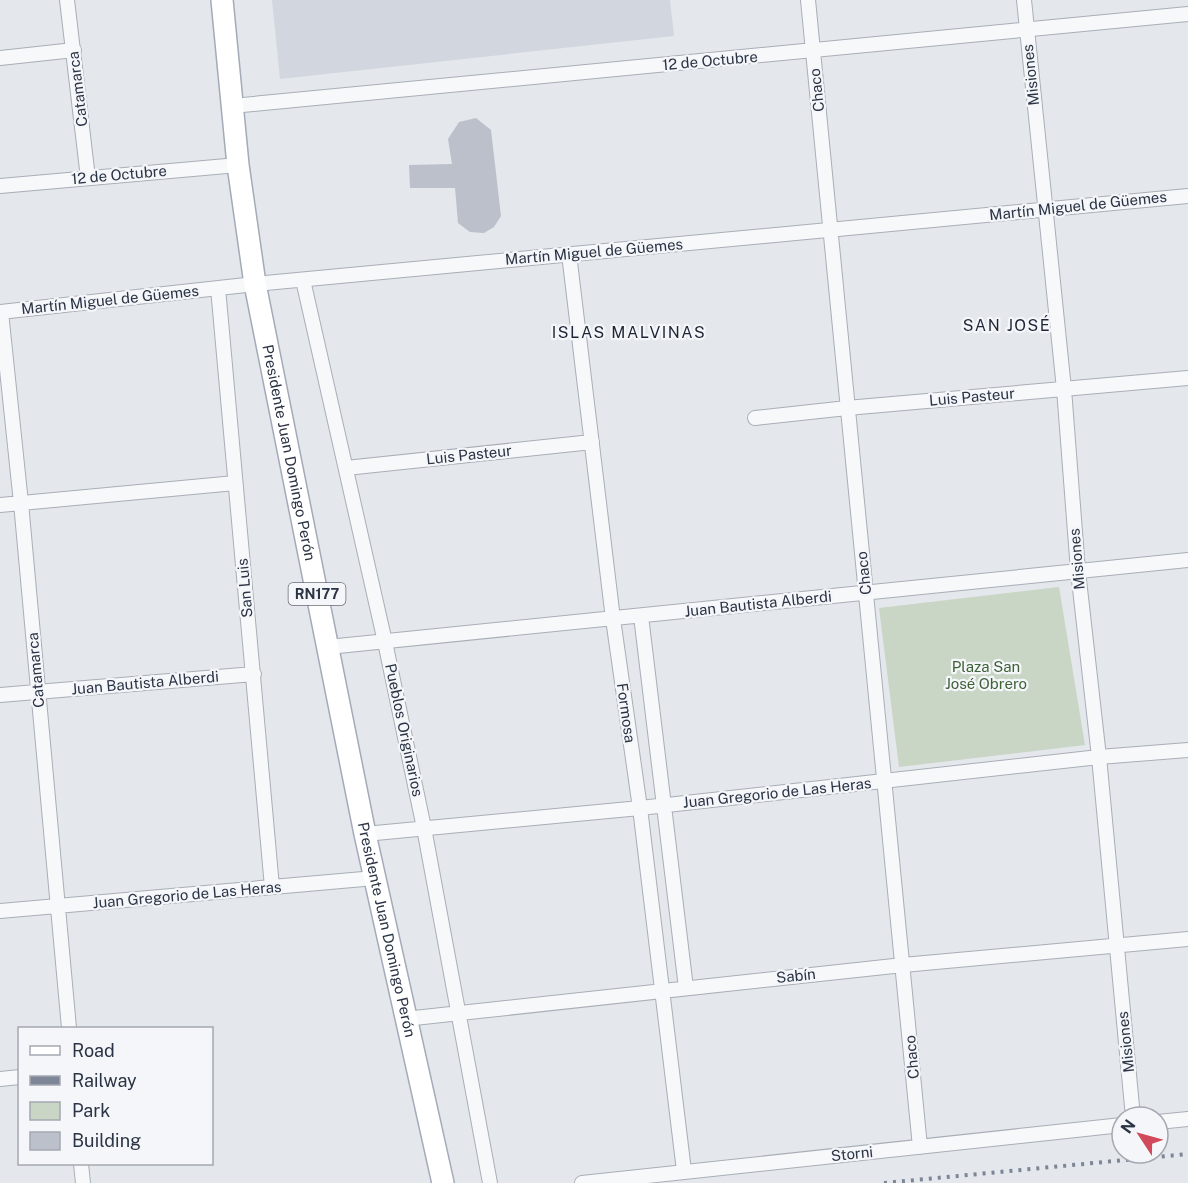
<svg xmlns="http://www.w3.org/2000/svg" width="1188" height="1183" viewBox="0 0 1188 1183" font-family="'Public Sans',sans-serif">
  <style>
    .built { fill: #d2d6de }
    .green { fill: #c9d6c5 }
    .building { fill: #bbc0ca }
    .lines { fill: none; stroke-linecap: round; stroke-linejoin: round }
    .minor-casing { stroke: #a9aeb7; stroke-width: 16 }
    .primary-casing { stroke: #a3abb8; stroke-width: 24 }
    .minor { stroke: #f7f8fa; stroke-width: 14 }
    .primary { stroke: #fff; stroke-width: 21 }
    .rail { stroke: #7d8696; stroke-width: 4; stroke-dasharray: 3 6; stroke-linecap: butt }
    .labels { text-anchor: middle; stroke-width: 4.5; stroke-linejoin: round; paint-order: stroke }
    .shield { fill: #f4f6f9; stroke: #676e7b; stroke-width: 1.5 }
    .shield-label { font-size: 14px; font-weight: bold; fill: #2b3445 }
    .street-label { font-size: 15px; fill: #2b3445; stroke: #f4f6f9 }
    .park-label { font-size: 15px; fill: #3f6138; stroke: #f4f6f9 }
    .neighbourhood-label { font-size: 16px; letter-spacing: 1.5px; fill: #1d2536; stroke: #f4f6f9 }
  </style>
  <rect width="100%" height="100%" fill="#e4e7ec"/>
  <path class="built" d="M272,0h398l4,36 -394,43z"/>
  <path class="green" d="M1059,587l26,158 -186,22 -20,-159z"/>
  <path class="building" d="M476,118l15,12 10,86 -7,11 -10,6 -14,-1 -12,-9 -3,-35h-45l-1,-23 43,-1 -4,-25 11,-17z"/>
  <g class="lines">
    <defs>
      <path id="minor" d="M67,0l21,178
        M808,0l112,1147
        M1024,0l40,389 14,182 21,186 34,360
        M0,58l74,-8
        M232,106l956,-92
        M0,186l238,-21
        M569,254l44,365 27,189 44,363
        M303,280l82,362 39,186 66,355
        M218,288l54,599
        M0,312l255,-28 933,-88
        M1,312l20,191 48,525
        M755,418l92,-10 341,-30
        M346,468l246,-26
        M0,505l235,-22
        M641,616l45,372
        M328,647l860,-87
        M0,695l254,-21
        M365,834l275,-26 459,-51 89,-7
        M0,911l375,-33
        M405,1019l498,-54 285,-26
        M0,1079l20,-2
        M1158,1122l30,-3
        M81,1164l2,19
        M582,1183l540,-58"/>
      <g id="primary">
        <path id="s1" d="M222,0l16,165 17,119 110,550 78,349"/>
      </g>
    </defs>
    <use href="#minor" class="minor-casing"/>
    <use href="#primary" class="primary-casing"/>
    <use href="#minor" class="minor"/>
    <use href="#primary" class="primary"/>
    <path class="rail" d="M884,1183l304,-29"/>
  </g>
  <g class="labels">
    <rect class="shield" x="288.5" y="583" width="57" height="22" rx="4.5"/>
    <g class="shield-label">
      <text x="317" y="599">RN177</text>
    </g>
    <g class="street-label">
      <text transform="translate(710 61) rotate(-5)" y="5">12 de Octubre</text>
      <text transform="translate(1031 75) rotate(-96)" y="5">Misiones</text>
      <text transform="translate(78 89) rotate(-97)" y="5">Catamarca</text>
      <text transform="translate(817 90) rotate(-96)" y="5">Chaco</text>
      <text transform="translate(119 175) rotate(-5)" y="5">12 de Octubre</text>
      <text transform="translate(1078 206) rotate(-6)" y="5">Martín Miguel de Güemes</text>
      <text transform="translate(594 252) rotate(-5)" y="5">Martín Miguel de Güemes</text>
      <text transform="translate(110 300) rotate(-6)" y="5">Martín Miguel de Güemes</text>
      <text transform="translate(972 397) rotate(-5)" y="5">Luis Pasteur</text>
      <text dy="5" stroke="none"><textPath href="#s1" startOffset="458">Presidente Juan Domingo Perón</textPath></text>
      <text transform="translate(469 455) rotate(-6)" y="5">Luis Pasteur</text>
      <text transform="translate(1077 559) rotate(-95)" y="5">Misiones</text>
      <text transform="translate(864 573) rotate(-96)" y="5">Chaco</text>
      <text transform="translate(245 588) rotate(-95)" y="5">San Luis</text>
      <text transform="translate(758 604) rotate(-6)" y="5">Juan Bautista Alberdi</text>
      <text transform="translate(36 670) rotate(-95)" y="5">Catamarca</text>
      <text transform="translate(145 683) rotate(-5)" y="5">Juan Bautista Alberdi</text>
      <text transform="translate(626 713) rotate(82)" y="5">Formosa</text>
      <text transform="translate(404 730) rotate(78)" y="5">Pueblos Originarios</text>
      <text transform="translate(777 793) rotate(-6)" y="5">Juan Gregorio de Las Heras</text>
      <text transform="translate(187 895) rotate(-5)" y="5">Juan Gregorio de Las Heras</text>
      <text dy="5" stroke="none"><textPath href="#s1" startOffset="945">Presidente Juan Domingo Perón</textPath></text>
      <text transform="translate(796 976) rotate(-6)" y="5">Sabín</text>
      <text transform="translate(1126 1042) rotate(-96)" y="5">Misiones</text>
      <text transform="translate(912 1057) rotate(-95)" y="5">Chaco</text>
      <text transform="translate(852 1154) rotate(-6)" y="5">Storni</text>
    </g>
    <g class="park-label">
      <text x="986" y="672">Plaza San<tspan x="986" dy="17">José Obrero</tspan></text>
    </g>
    <g class="neighbourhood-label">
      <text x="1007" y="331">SAN JOSÉ</text>
      <text x="629" y="338">ISLAS MALVINAS</text>
    </g>
  </g>
  <rect x="18" y="1027" width="195" height="138" fill="#f4f6f9" stroke="#a4a8b1" stroke-width="1.5"/>
  <rect x="30" y="1046" width="30" height="9" fill="#ffffff" stroke="#a4a8b1" stroke-width="1.5"/>
  <text x="72" y="1057" font-size="18" fill="#2b3445">Road</text>
  <rect x="30" y="1076" width="30" height="9" fill="#7d8696" stroke="#a4a8b1" stroke-width="1.5"/>
  <text x="72" y="1087" font-size="18" fill="#2b3445">Railway</text>
  <rect x="30" y="1102" width="30" height="18" fill="#c9d6c5" stroke="#a4a8b1" stroke-width="1.5"/>
  <text x="72" y="1117" font-size="18" fill="#2b3445">Park</text>
  <rect x="30" y="1132" width="30" height="18" fill="#bbc0ca" stroke="#a4a8b1" stroke-width="1.5"/>
  <text x="72" y="1147" font-size="18" fill="#2b3445">Building</text>
  <g transform="translate(1140 1135) rotate(306)"><circle r="28" fill="#f4f6f9" stroke="#a4a8b1" stroke-width="1.5"/>
  <path d="M0-4.5L10 22L0 15L-10 22Z" fill="#d1495b"/>
  <text y="-9" font-size="16" font-weight="bold" text-anchor="middle" fill="#2b3445">N</text>
  </g>
</svg>
